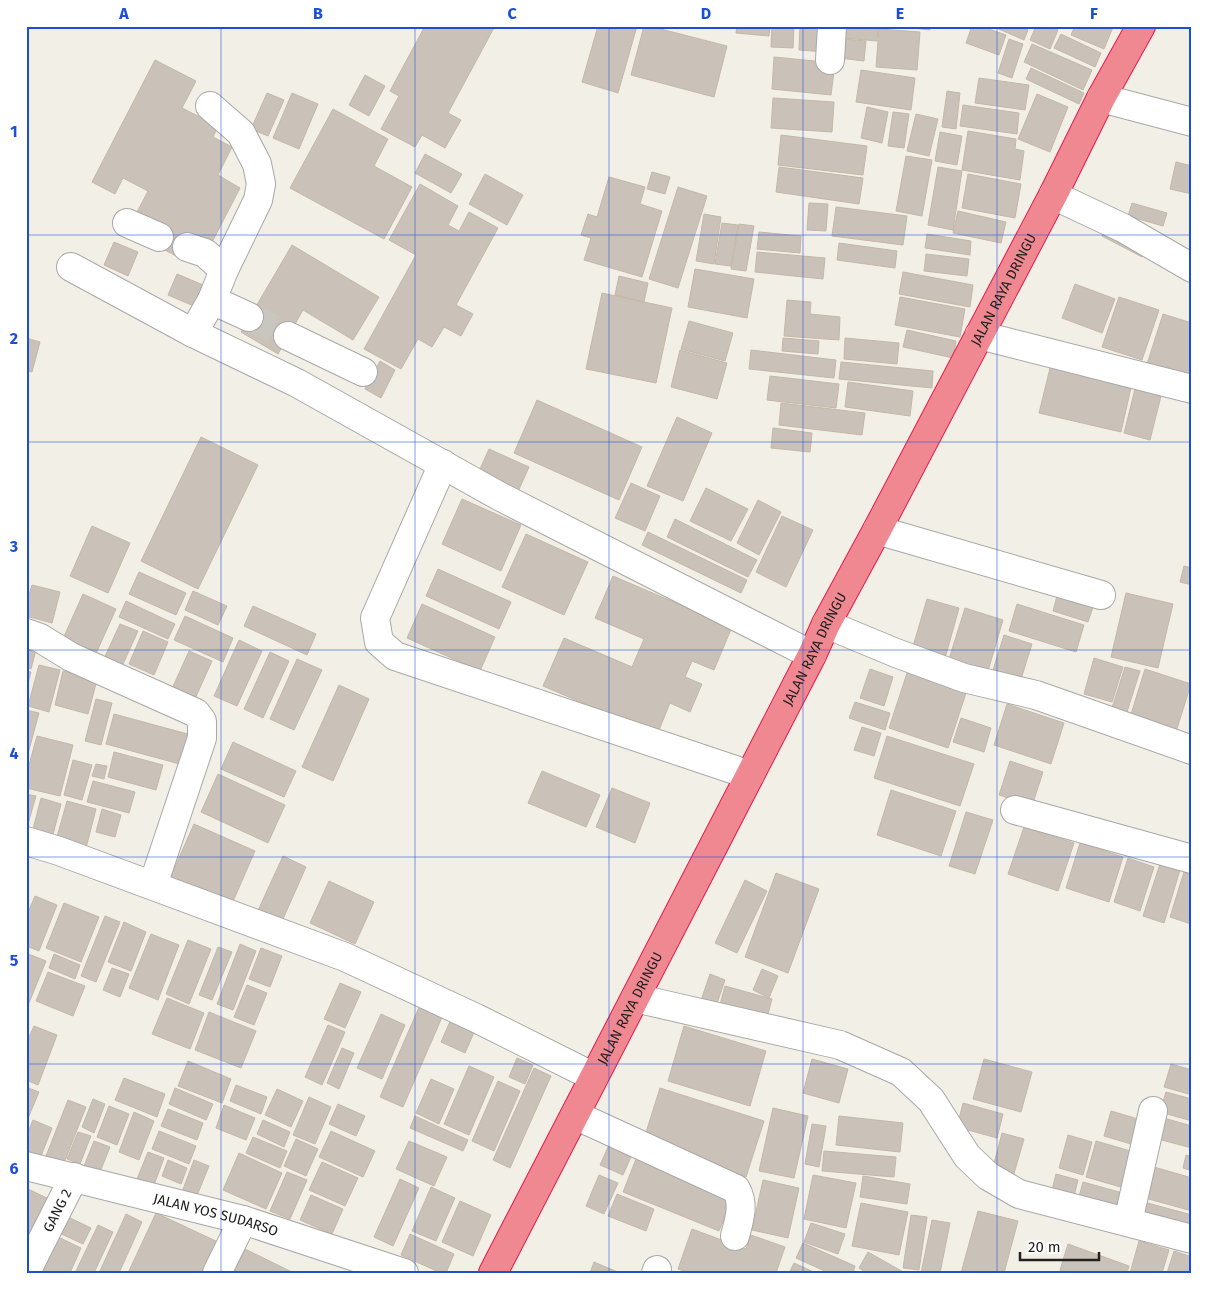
<svg xmlns="http://www.w3.org/2000/svg" width="1218" height="1299" viewBox="0 0 1218 1299" font-family="'Fira Sans',sans-serif">
  <style>
    .building { fill: #cac2b9; stroke: #c5b7a7 }
    .lines { fill: none; stroke-linecap: round; stroke-linejoin: round }
    .minor-tunnel { stroke: #c8c6bf; stroke-width: 28; stroke-dasharray: 28 14; stroke-linecap: butt }
    .minor-casing { stroke: #a8a8a8; stroke-width: 30 }
    .highway-casing { stroke: #ea194a; stroke-width: 30 }
    .minor { stroke: #fff; stroke-width: 28 }
    .highway { stroke: #ef8891; stroke-width: 28 }
    .grid { fill: none; stroke: #1d4ed8; stroke-width: 1; stroke-opacity: 0.55 }
    .labels { text-anchor: middle; stroke-width: 4.5; stroke-linejoin: round; paint-order: stroke }
    .street-label { font-size: 14px; fill: #212121; stroke: #fff }
    .neatline { fill: none; stroke: #1d4ed8; stroke-width: 2 }
    .grid-label { font-size: 16px; text-anchor: middle; font-weight: bold; fill: #1d4ed8 }
  </style>
  <rect width="100%" height="100%" fill="#f2efe6"/>
  <path class="building" d="M425,26h70l-47,87 13,7 -16,28 -23,-13 -7,12 -34,-18 18,-33 -9,-5z
    M598,26h39l-19,67 -36,-11z
    M644,26h5l78,20 -13,51 -83,-22z
    M737,26h33l-1,10 -33,-3z
    M772,26h22l-1,22 -22,-1z
    M800,26h27l-2,26 -26,-2z
    M834,26h44l-1,15 -44,-4z
    M896,26h34v4z
    M972,26h8l26,9 -7,20 -33,-12z
    M992,26h27l9,4 -4,10z
    M1036,26h13l9,4 -8,19 -20,-9z
    M1075,26h35l3,1 -9,22 -33,-14z
    M879,29l41,3 -3,38 -41,-3z
    M1061,34l40,19 -6,14 -41,-19z
    M833,38l33,3 -2,20 -33,-4z
    M1009,39l14,5 -11,34 -14,-5z
    M1032,44l60,26 -9,20 -59,-28z
    M774,57l61,6 -4,32 -59,-6z
    M155,60l41,21 -14,27 36,18 -5,11 19,10 -14,28 22,13 -31,60 -27,11 -27,-14 -20,-29 13,-25 -25,-13 -8,16 -23,-12z
    M1031,68l53,25 -5,11 -53,-25z
    M861,70l54,8 -4,32 -55,-8z
    M365,75l20,11 -16,30 -20,-11z
    M979,78l50,7 -4,25 -50,-7z
    M947,91l13,2 -4,36 -14,-2z
    M267,93l17,7 -16,36 -17,-7z
    M292,93l26,11 -19,45 -26,-11z
    M1037,94l31,13 -18,45 -32,-13z
    M773,98l61,4 -2,30 -61,-4z
    M963,105l56,8 -2,21 -57,-8z
    M867,107l21,5 -6,31 -21,-5z
    M333,109l55,30 -14,27 38,21 -28,52 -94,-51z
    M893,112l16,2 -5,34 -16,-2z
    M916,114l22,5 -9,37 -22,-5z
    M968,131l48,8 -1,10 9,2 -4,29 -58,-10z
    M940,132l22,4 -5,29 -22,-4z
    M781,135l86,11 -4,29 -85,-10z
    M425,154l37,20 -11,19 -36,-20z
    M906,156l26,4 -10,56 -26,-5z
    M1176,162l16,4v28l-22,-5z
    M779,167l84,11 -4,26 -83,-12z
    M938,167l24,4 -9,59 -25,-5z
    M652,172l18,5 -5,17 -18,-5z
    M485,174l38,21 -16,30 -38,-21z
    M968,174l53,10 -6,34 -53,-10z
    M609,177l36,10 -5,17 22,7 -20,66 -58,-17 7,-22 -10,-3 7,-21 9,3z
    M420,184l38,22 -10,19 11,6 10,-19 29,16 -42,77 17,9 -12,22 -17,-9 -12,20 -14,-8 -17,30 -37,-20 52,-94 -27,-15z
    M678,187l29,9 -29,92 -29,-9z
    M809,203l19,1 -2,27 -19,-1z
    M1132,203l35,10 -4,13 -35,-10z
    M836,207l71,9 -4,29 -71,-9z
    M958,211l48,11 -5,21 -48,-10z
    M704,214l17,3 -7,47 -18,-3z
    M722,223l16,2 -7,41 -16,-2z
    M739,224l15,2 -8,45 -15,-2z
    M1107,226l40,21 -5,10 -40,-21z
    M759,232l42,4 -1,17 -43,-4z
    M927,234l44,7 -1,14 -45,-7z
    M114,242l24,10 -10,24 -24,-11z
    M839,243l58,8 -2,17 -58,-8z
    M292,245l87,52 -26,43 -50,-30 -25,44 -37,-22z
    M757,252l68,6 -2,21 -68,-7z
    M926,254l43,5 -2,17 -43,-5z
    M695,269l59,10 -7,39 -59,-11z
    M903,272l70,13 -3,22 -71,-13z
    M177,274l26,11 -9,21 -26,-11z
    M619,276l29,7 -4,19 -29,-7z
    M1075,284l40,15 -13,34 -40,-15z
    M602,293l70,15 -16,75 -70,-14z
    M900,297l65,12 -5,28 -65,-12z
    M1119,297l40,13 -17,50 -40,-13z
    M787,300l24,2 -1,12 30,3 -1,23 -55,-4z
    M1163,314l29,9v45l-3,9 -42,-13z
    M689,321l44,12 -8,28 -44,-12z
    M907,330l49,11 -3,17 -50,-11z
    M26,338l14,4 -8,30 -6,-2z
    M783,338l36,3 -1,13 -36,-3z
    M845,338l54,5 -2,21 -53,-5z
    M680,350l47,13 -10,36 -46,-12z
    M751,350l85,10 -2,18 -85,-9z
    M380,361l15,9 -14,28 -16,-9z
    M841,362l92,9 -1,17 -93,-9z
    M1051,364l81,19 -11,49 -82,-19z
    M770,376l69,8 -3,24 -69,-8z
    M848,382l65,9 -3,25 -65,-9z
    M1136,385l26,7 -12,48 -26,-7z
    M537,400l105,47 -23,53 -105,-47z
    M781,403l84,10 -3,22 -83,-10z
    M677,417l35,16 -29,68 -36,-15z
    M773,428l39,5 -2,19 -39,-4z
    M201,437l57,28 -60,124 -57,-28z
    M489,449l40,18 -13,29 -40,-18z
    M631,483l29,13 -15,35 -30,-13z
    M706,488l42,21 -17,32 -41,-20z
    M462,499l59,26 -20,46 -59,-27z
    M758,500l23,12 -22,43 -22,-12z
    M782,516l31,14 -27,57 -30,-15z
    M675,519l82,41 -9,17 -81,-40z
    M92,526l38,17 -22,50 -38,-17z
    M648,532l99,48 -6,13 -99,-48z
    M526,534l62,28 -24,53 -62,-28z
    M1184,566l8,2v17l-12,-3z
    M438,569l73,33 -12,27 -73,-33z
    M139,572l47,21 -10,22 -47,-21z
    M613,576l119,51 -18,43 -22,-9 -7,16 17,7 -12,28 -20,-9 -13,32 -114,-49 21,-48 68,29 12,-28 -49,-21z
    M32,585l28,7 -8,31 -26,-7v-11z
    M193,591l34,15 -9,19 -33,-15z
    M1126,593l47,11 -15,64 -47,-11z
    M83,594l33,15 -22,49 -33,-15z
    M1057,596l36,11 -5,15 -35,-11z
    M927,599l32,9 -15,54 -33,-9z
    M126,601l49,23 -7,15 -49,-22z
    M422,604l73,33 -15,34 -73,-33z
    M1017,604l67,21 -8,27 -67,-21z
    M253,606l63,28 -9,21 -63,-29z
    M965,608l38,12 -15,51 -39,-12z
    M185,616l48,22 -10,24 -49,-22z
    M120,624l18,7 -19,42 -18,-8z
    M143,631l25,11 -14,33 -25,-11z
    M1004,635l28,9 -11,35 -28,-9z
    M26,639l12,3 -7,27 -5,-2z
    M239,640l23,11 -25,55 -23,-10z
    M189,651l23,10 -18,40 -23,-10z
    M270,652l19,9 -26,57 -19,-9z
    M1094,658l29,9 -11,35 -28,-8z
    M297,659l25,11 -28,60 -24,-11z
    M39,665l21,5 -11,42 -21,-6z
    M1125,667l15,4 -14,44 -15,-4z
    M870,669l23,8 -9,29 -24,-8z
    M1145,669l46,15 -17,54 -46,-14z
    M908,670l59,20 -19,58 -59,-20z
    M26,671l5,1 -5,19z
    M63,671l34,9 -9,34 -33,-9z
    M339,685l30,14 -36,82 -31,-14z
    M96,699l16,4 -11,42 -16,-4z
    M855,702l35,11 -5,17 -36,-12z
    M1007,704l57,19 -13,41 -57,-19z
    M26,710l13,3 -13,48z
    M114,714l81,22 -8,30 -81,-22z
    M961,718l30,10 -7,24 -31,-10z
    M862,727l19,6 -7,23 -20,-6z
    M37,736l36,9 -13,51 -34,-8v-12z
    M887,736l87,28 -14,42 -86,-28z
    M233,742l63,29 -12,26 -63,-28z
    M114,752l49,13 -7,25 -48,-13z
    M73,760l19,5 -10,35 -18,-5z
    M1010,761l33,11 -11,34 -33,-11z
    M96,764l11,2 -3,13 -12,-3z
    M542,771l58,24 -14,32 -58,-24z
    M218,774l67,31 -17,38 -67,-31z
    M93,781l42,11 -6,21 -42,-11z
    M612,788l38,15 -15,40 -39,-16z
    M891,790l65,21 -15,45 -64,-21z
    M26,794l10,2 -10,35z
    M41,798l20,6 -10,38 -20,-5z
    M67,801l29,8 -11,43 -30,-8z
    M102,809l19,6 -6,22 -19,-5z
    M966,812l27,8 -18,54 -26,-8z
    M194,824l61,27 -24,55 -61,-28z
    M1024,827l50,16 -16,48 -50,-17z
    M1080,843l43,14 -14,45 -43,-14z
    M283,856l23,11 -27,61 -24,-11z
    M1128,858l26,9 -14,44 -26,-9z
    M1160,864l20,6 -16,53 -21,-7z
    M1184,872l8,3 -1,49 -21,-7z
    M776,873l43,16 -31,84 -43,-16z
    M745,880l22,11 -30,62 -22,-10z
    M329,881l45,21 -19,42 -45,-21z
    M35,896l22,9 -18,46 -13,-5v-29z
    M64,903l35,14 -18,45 -35,-14z
    M105,916l15,6 -24,60 -15,-6z
    M124,922l22,10 -15,39 -23,-9z
    M151,934l28,11 -21,55 -29,-12z
    M188,940l23,9 -22,55 -23,-10z
    M240,944l16,7 -23,59 -16,-6z
    M218,947l14,5 -20,48 -13,-5z
    M261,948l21,8 -12,31 -21,-8z
    M26,953l20,8 -17,42 -3,-1z
    M54,954l26,11 -5,14 -26,-11z
    M112,968l17,6 -9,23 -17,-7z
    M762,969l16,7 -9,22 -16,-8z
    M48,972l37,14 -12,30 -37,-15z
    M710,974l15,6 -11,32 -15,-6z
    M340,983l21,9 -16,36 -21,-9z
    M247,985l20,8 -13,32 -20,-8z
    M725,986l47,13 -7,26 -47,-13z
    M167,998l37,15 -14,36 -38,-15z
    M420,1005l23,10 -40,92 -23,-10z
    M209,1012l47,19 -15,37 -46,-18z
    M381,1014l24,11 -23,54 -25,-11z
    M452,1017l24,11 -11,25 -24,-11z
    M328,1025l17,7 -23,53 -17,-8z
    M34,1026l23,9 -19,50 -12,-5v-36z
    M684,1026l82,25 -16,55 -82,-25z
    M342,1048l12,5 -15,36 -12,-6z
    M517,1058l16,7 -8,19 -16,-7z
    M812,1059l36,10 -9,34 -36,-10z
    M984,1059l48,13 -11,40 -48,-13z
    M188,1061l43,18 -9,24 -44,-17z
    M1171,1064l21,6v25l-28,-8z
    M469,1066l25,11 -25,58 -25,-11z
    M534,1068l17,8 -41,92 -17,-8z
    M124,1078l41,16 -8,23 -42,-17z
    M431,1079l23,10 -15,35 -23,-11z
    M498,1081l22,10 -26,60 -22,-10z
    M236,1085l31,12 -6,17 -31,-13z
    M26,1087l13,5 -13,31z
    M175,1088l38,16 -7,16 -37,-16z
    M660,1088l104,33 -18,56 -104,-32z
    M277,1089l26,12 -12,26 -26,-12z
    M1166,1092l26,7v22l-32,-9z
    M309,1097l22,10 -16,37 -22,-9z
    M93,1099l12,5 -11,29 -12,-6z
    M68,1100l18,7 -22,56 -18,-7z
    M963,1103l40,11 -6,24 -40,-11z
    M338,1104l27,12 -9,20 -27,-12z
    M224,1105l31,13 -9,22 -30,-12z
    M109,1106l20,8 -12,31 -20,-8z
    M773,1108l35,8 -14,62 -35,-7z
    M168,1109l35,14 -6,17 -36,-14z
    M1111,1111l37,11 -7,25 -37,-11z
    M134,1112l20,9 -15,39 -20,-8z
    M415,1116l53,24 -5,11 -53,-23z
    M839,1116l64,7 -3,29 -64,-7z
    M1160,1117l32,9v22l-38,-10z
    M33,1120l19,8 -11,28 -15,-5v-14z
    M263,1120l27,12 -6,15 -27,-13z
    M812,1124l14,2 -7,41 -14,-3z
    M159,1131l37,15 -7,18 -37,-15z
    M331,1131l44,20 -12,26 -44,-20z
    M78,1132l13,4 -11,28 -13,-5z
    M1002,1133l22,6 -11,38 -21,-6z
    M1068,1135l24,7 -9,33 -24,-7z
    M253,1137l34,14 -7,17 -34,-15z
    M612,1138l23,10 -12,27 -23,-10z
    M296,1139l22,10 -12,27 -22,-10z
    M94,1141l16,6 -12,30 -16,-6z
    M409,1141l38,16 -13,29 -38,-17z
    M1096,1141l45,13 -10,36 -45,-13z
    M824,1151l72,6 -2,20 -72,-6z
    M148,1152l16,6 -10,27 -17,-6z
    M239,1153l43,20 -16,36 -43,-19z
    M638,1154l97,39 -16,38 -96,-39z
    M1186,1155l6,2v14l-9,-3z
    M168,1160l19,8 -6,16 -19,-8z
    M194,1160l15,6 -13,32 -14,-6z
    M322,1162l36,16 -13,28 -36,-16z
    M1147,1165l45,13v33l-54,-15z
    M287,1172l20,8 -17,39 -20,-8z
    M1056,1174l22,6 -5,20 -22,-6z
    M599,1175l19,8 -14,31 -18,-8z
    M813,1175l43,8 -10,45 -42,-9z
    M863,1176l47,8 -3,20 -47,-7z
    M400,1179l19,9 -26,58 -19,-9z
    M763,1180l36,8 -11,50 -36,-8z
    M1083,1182l47,13 -6,22 -47,-13z
    M431,1187l24,11 -19,43 -24,-10z
    M26,1188l27,13 -27,59z
    M617,1194l37,15 -8,22 -38,-15z
    M311,1195l32,14 -11,25 -32,-14z
    M460,1201l31,14 -18,41 -31,-14z
    M1140,1201l52,14v17l-56,-15z
    M861,1203l47,9 -9,43 -47,-9z
    M978,1211l40,10 -14,52h-43z
    M156,1213l62,29 -14,31h-76z
    M126,1214l16,8 -23,51h-20z
    M64,1215l27,13 -8,16 -26,-12z
    M911,1215l16,2 -8,53 -16,-2z
    M932,1220l18,3 -10,50h-19z
    M811,1223l34,11 -7,20 -34,-12z
    M98,1225l15,7 -19,41h-19z
    M692,1229l54,20 5,-14 34,12 -9,26h-86l-12,-4z
    M410,1234l44,20 -8,19h-5l-40,-18z
    M54,1235l27,13 -11,25h-33z
    M1139,1241l30,9 -7,23h-32z
    M803,1243l52,23 -2,7h-24l-33,-15z
    M1068,1244l61,22 -2,7h-60l-7,-3z
    M245,1249l49,24h-60z
    M1174,1251l18,6v16h-25z
    M868,1252l37,21h-38l-8,-5z
    M594,1262l26,11h-30z
    M794,1263l22,10h-27z"/>
  <g class="lines">
    <path class="minor-tunnel" d="M249,317l39,19"/>
    <defs>
      <g id="minor">
        <path d="M830,60l2,-34"/>
        <path d="M1101,98l91,24"/>
        <path d="M210,106l31,27 16,31 4,20 -3,16 -34,70"/>
        <path d="M1053,195l70,33 69,40"/>
        <path d="M127,223l32,14"/>
        <path d="M187,247l18,6 19,17 -12,30 -19,33"/>
        <path d="M71,267l122,66 104,50 204,114 311,158"/>
        <path d="M212,300l37,17"/>
        <path d="M979,335l213,54"/>
        <path d="M288,336l75,36"/>
        <path d="M443,464l-68,154 4,24 16,14 355,119"/>
        <path d="M877,530l224,65"/>
        <path d="M826,624l70,29 68,25 72,17 156,55"/>
        <path d="M26,633l14,5 31,19 125,56 6,8v17l-49,147"/>
        <path d="M1015,810l177,49"/>
        <path d="M26,841l33,10 286,106 131,61 118,59"/>
        <path d="M635,998l205,47 61,27 30,28 36,56 21,20 31,18 173,45"/>
        <path d="M575,1115l161,74c9,16 3,31 -1,47"/>
        <path id="s1" d="M26,1166l217,54 161,53"/>
        <path d="M1128,1222l25,-111"/>
        <path id="s2" d="M26,1272l48,-95"/>
        <path d="M217,1273l26,-53"/>
        <path d="M656,1273l1,-3"/>
      </g>
      <g id="highway">
        <path id="s3" d="M493,1273l319,-618 14,-31 51,-94 176,-335 48,-97 40,-72"/>
      </g>
    </defs>
    <use href="#minor" class="minor-casing"/>
    <use href="#highway" class="highway-casing"/>
    <use href="#minor" class="minor"/>
    <use href="#highway" class="highway"/>
  </g>
  <path class="grid" d="M221,26v1247M415,26v1247M609,26v1247M803,26v1247M997,26v1247M26,235h1166M26,442h1166M26,650h1166M26,857h1166M26,1064h1166"/>
  <g class="labels">
    <g class="street-label">
      <text dy="5" stroke="none"><textPath href="#s3" startOffset="1108">JALAN RAYA DRINGU</textPath></text>
      <text dy="5" stroke="none"><textPath href="#s3" startOffset="702">JALAN RAYA DRINGU</textPath></text>
      <text dy="5" stroke="none"><textPath href="#s3" startOffset="298">JALAN RAYA DRINGU</textPath></text>
      <text dy="5" stroke="none"><textPath href="#s2" startOffset="69">GANG 2</textPath></text>
      <text dy="5" stroke="none"><textPath href="#s1" startOffset="196">JALAN YOS SUDARSO</textPath></text>
    </g>
  </g>
  <rect width="1218" height="1299" fill="none" stroke="#ffffff" stroke-width="55"/>
  <path d="M1020 1252v8h79v-8" fill="none" stroke="#212121" stroke-width="2.5"/>
  <text x="1028" y="1252" font-size="15" fill="#212121" stroke="#ffffff" stroke-width="4" paint-order="stroke">20 m</text>
  <rect x="28" y="28" width="1162" height="1244" class="neatline"/>
  <g class="grid-label">
    <text x="124" y="19">A</text>
    <text x="318" y="19">B</text>
    <text x="512" y="19">C</text>
    <text x="706" y="19">D</text>
    <text x="900" y="19">E</text>
    <text x="1094" y="19">F</text>
    <text x="14" y="137">1</text>
    <text x="14" y="344">2</text>
    <text x="14" y="552">3</text>
    <text x="14" y="759">4</text>
    <text x="14" y="966">5</text>
    <text x="14" y="1174">6</text>
  </g>
</svg>
